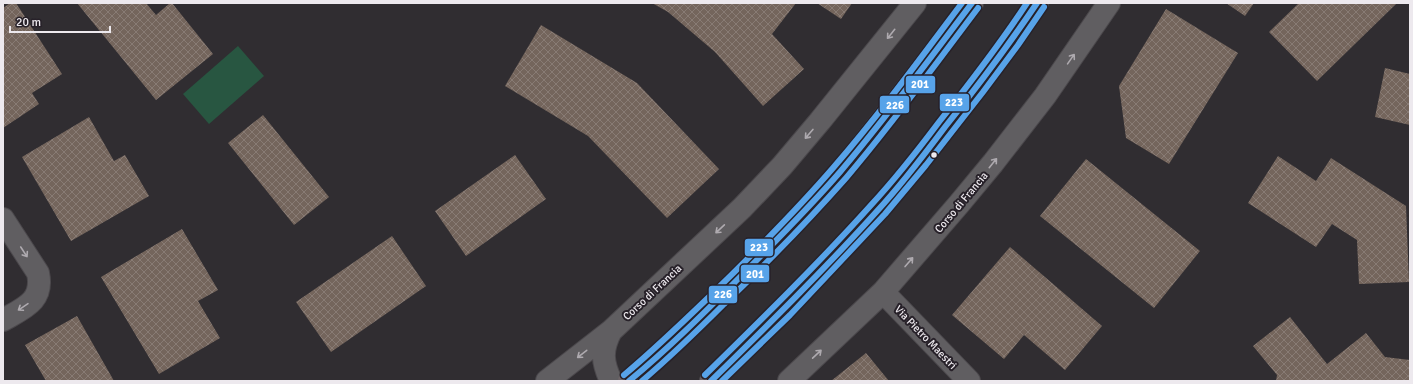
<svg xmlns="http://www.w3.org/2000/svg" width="1413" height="384" viewBox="0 0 1413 384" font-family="Signika,sans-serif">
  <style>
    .garden { fill: #285641 }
    .building { fill: url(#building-cross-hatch) }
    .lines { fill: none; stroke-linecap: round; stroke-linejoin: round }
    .minor-casing { stroke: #4b484c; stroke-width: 24 }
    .major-casing { stroke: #4b484c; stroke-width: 24 }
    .minor { stroke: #605e61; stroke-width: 22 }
    .major { stroke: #6c6467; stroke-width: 22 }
    .bus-1-casing { stroke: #272129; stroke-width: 9 }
    .bus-2-casing { stroke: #272129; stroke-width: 9 }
    .bus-3-casing { stroke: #272129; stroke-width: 9 }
    .bus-1 { stroke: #57a3e9; stroke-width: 6 }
    .bus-2 { stroke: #57a3e9; stroke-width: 6 }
    .bus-3 { stroke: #57a3e9; stroke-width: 6 }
    .oneway { stroke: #aeaaaf }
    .bus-dot { fill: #ede9ee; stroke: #272129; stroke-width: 1.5 }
    .labels { text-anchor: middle; stroke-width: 4; stroke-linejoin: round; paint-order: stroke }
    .street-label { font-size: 11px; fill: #ede9ee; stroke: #272129 }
    .line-badge { stroke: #272129; stroke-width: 1.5 }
    .badge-label { font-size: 11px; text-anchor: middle; font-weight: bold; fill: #fff }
  </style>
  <defs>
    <pattern id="building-cross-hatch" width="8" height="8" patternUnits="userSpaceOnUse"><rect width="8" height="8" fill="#74655c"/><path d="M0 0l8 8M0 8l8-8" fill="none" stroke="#887b74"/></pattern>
  </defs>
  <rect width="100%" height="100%" fill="#302d31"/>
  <path class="garden" d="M238,46l26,30 -55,48 -26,-30z"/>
  <path class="building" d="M10,3h6l46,71 -30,19 7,11 -36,24v-120z
    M77,3h69l10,12 14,-12h2l41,51 -57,46z
    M652,3h144l-24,31 32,35 -41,37 -48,-54 -47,-40z
    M817,3h35l-11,16z
    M1226,3h28l-9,13z
    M1299,3h98l-80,78 -48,-49z
    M1166,9l72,44 -69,111 -43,-26 -7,-52z
    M541,25l96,58 82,86 -52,49 -79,-82 -83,-50z
    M1385,68l25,6v51l-35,-8z
    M263,115l66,82 -35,28 -66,-82z
    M89,117l25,44 11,-6 24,41 -78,45 -49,-84z
    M515,155l31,44 -80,57 -31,-45z
    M1278,156l38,25 15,-23 75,48 3,76 -50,2 -2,-44 -25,-16 -16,23 -68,-44z
    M1086,159l114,92 -46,57 -114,-92z
    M182,229l36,61 -20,11 22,37 -61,36 -58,-97z
    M392,236l34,50 -95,66 -35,-50z
    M1010,247l92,79 -37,44 -41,-35 -20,24 -52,-44z
    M77,316l37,65h-68l-21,-36z
    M1290,317l37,47 39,-31 19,24 25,3v21h-134l1,-6 -24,-29z
    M866,353l23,28h-58z"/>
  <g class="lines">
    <defs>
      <path id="minor" d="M3,219l35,54c6,28 -14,35 -35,47
        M883,292l86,89
        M547,381l64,-50 131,-123 40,-42 38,-45 95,-118
        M611,381c-9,-19 -10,-31 0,-50
        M789,381l94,-89 76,-88 34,-41 52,-67 64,-93"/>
      <path id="major" d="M629,381c35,-28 66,-60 98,-91 38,-38 77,-76 113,-118 46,-54 89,-112 132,-169
        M711,381l73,-72 95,-100 41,-49 57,-73 35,-47 25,-37"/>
    </defs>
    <use href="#minor" class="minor-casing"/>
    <use href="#major" class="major-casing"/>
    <use href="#minor" class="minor"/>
    <use href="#major" class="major"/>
    <defs>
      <path id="bus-1" d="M629,381c39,-32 75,-68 110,-103 35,-35 69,-69 101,-106 46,-54 89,-112 132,-169
        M711,381c57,-56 114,-112 167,-171 24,-26 46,-55 67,-83 32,-40 63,-81 92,-124"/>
      <path id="bus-2" d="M642,381c28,-24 55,-50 82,-77 42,-40 83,-82 122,-126 47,-55 89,-113 132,-170
        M722,381l68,-66 95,-101 41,-49 57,-73 35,-47 26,-38"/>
      <path id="bus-3" d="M624,375c30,-25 59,-53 87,-80 42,-41 84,-83 122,-127 46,-53 87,-109 129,-165
        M705,375c57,-56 114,-112 167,-171 24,-26 46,-54 67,-82 31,-39 61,-78 88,-119"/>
    </defs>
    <use href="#bus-1" class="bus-1-casing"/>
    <use href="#bus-2" class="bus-2-casing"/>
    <use href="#bus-3" class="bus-3-casing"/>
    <use href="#bus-1" class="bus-1"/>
    <use href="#bus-2" class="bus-2"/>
    <use href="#bus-3" class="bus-3"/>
  </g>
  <defs><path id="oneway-shaft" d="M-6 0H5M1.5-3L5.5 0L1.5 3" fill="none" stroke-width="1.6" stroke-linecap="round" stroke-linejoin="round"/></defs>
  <g class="oneway">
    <use href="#oneway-shaft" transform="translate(891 34) rotate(129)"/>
    <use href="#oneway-shaft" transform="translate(1071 59) rotate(-55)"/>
    <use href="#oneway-shaft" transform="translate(809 134) rotate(131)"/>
    <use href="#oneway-shaft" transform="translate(993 163) rotate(-51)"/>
    <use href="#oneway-shaft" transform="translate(720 229) rotate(137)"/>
    <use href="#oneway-shaft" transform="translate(24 252) rotate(57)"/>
    <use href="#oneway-shaft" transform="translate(909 262) rotate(-49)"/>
    <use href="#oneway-shaft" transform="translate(23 307) rotate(146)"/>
    <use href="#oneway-shaft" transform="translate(582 354) rotate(142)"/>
    <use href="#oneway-shaft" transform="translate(817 354) rotate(-43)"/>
  </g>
  <circle class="bus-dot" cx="934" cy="155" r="3.5"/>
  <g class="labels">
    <g class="street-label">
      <text transform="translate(961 202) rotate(-50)" y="4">Corso di Francia</text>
      <text transform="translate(652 292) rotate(-43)" y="4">Corso di Francia</text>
      <text transform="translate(926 337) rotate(46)" y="4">Via Pietro Maestri</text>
    </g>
  </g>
  <g class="line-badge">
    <rect x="905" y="75" width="31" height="19" rx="4" fill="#57a3e9"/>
    <rect x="939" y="93" width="31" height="19" rx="4" fill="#57a3e9"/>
    <rect x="879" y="95" width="31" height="19" rx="4" fill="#57a3e9"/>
    <rect x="744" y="238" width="30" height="19" rx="4" fill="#57a3e9"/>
    <rect x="740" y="264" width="30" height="19" rx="4" fill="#57a3e9"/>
    <rect x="708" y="285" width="30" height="19" rx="4" fill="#57a3e9"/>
  </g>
  <g class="badge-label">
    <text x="920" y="88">201</text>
    <text x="954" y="106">223</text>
    <text x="895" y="109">226</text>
    <text x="759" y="251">223</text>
    <text x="755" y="278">201</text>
    <text x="723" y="298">226</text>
  </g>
  <rect width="1413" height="384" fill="none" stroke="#ede9ee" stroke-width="8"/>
  <path d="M10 26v6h100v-6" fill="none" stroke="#ede9ee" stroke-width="2"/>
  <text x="16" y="26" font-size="12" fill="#ede9ee" stroke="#272129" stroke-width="3" paint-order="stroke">20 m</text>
</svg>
